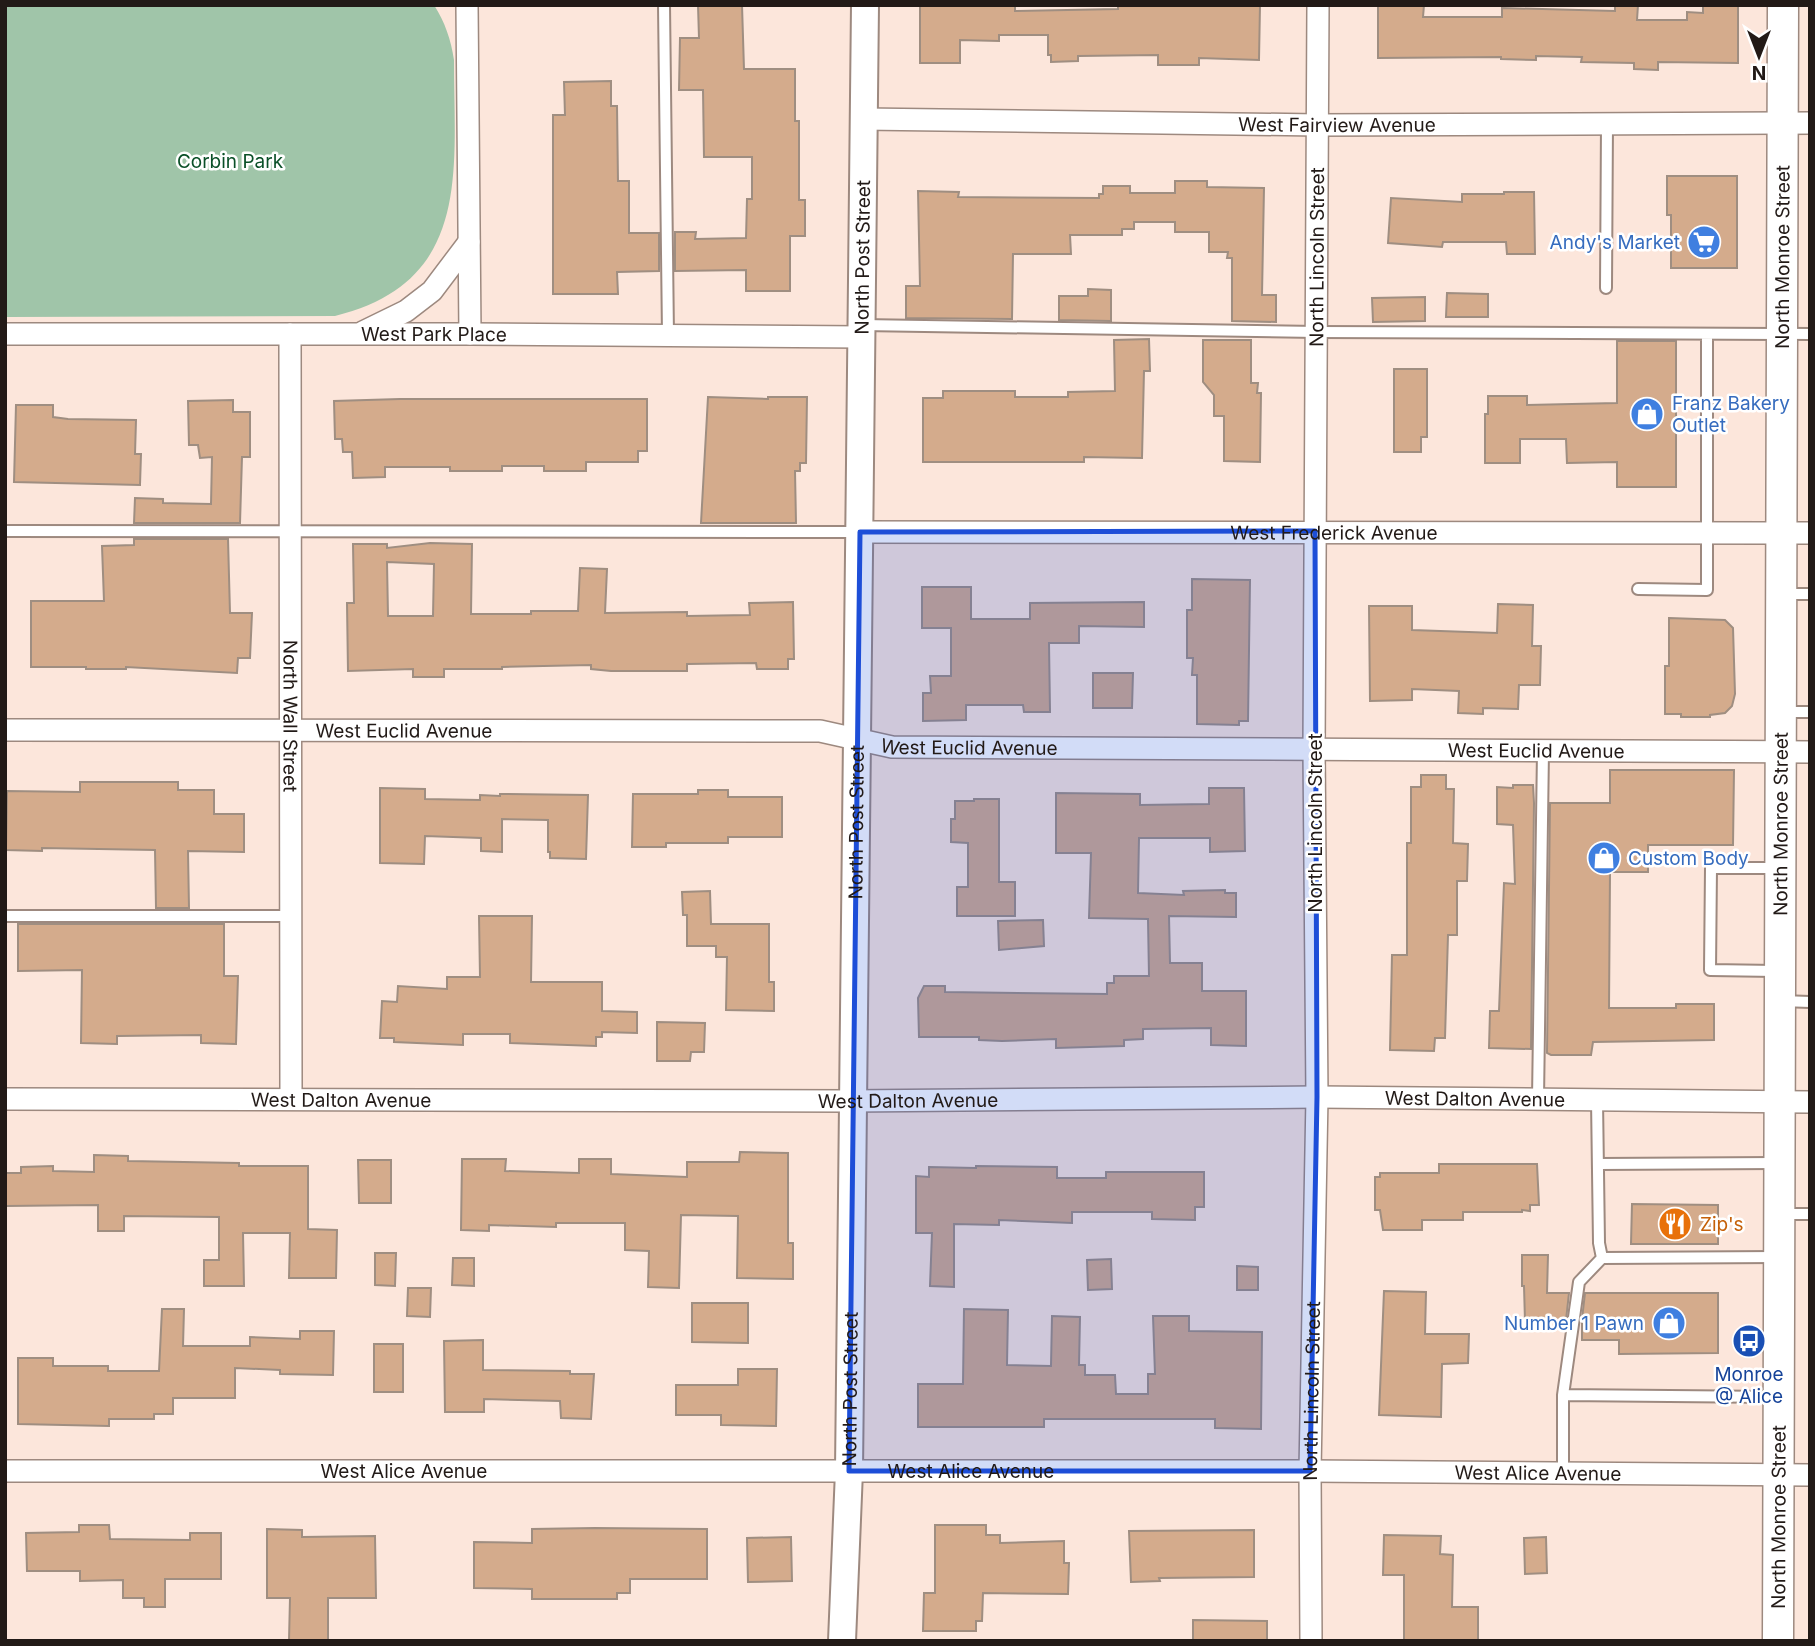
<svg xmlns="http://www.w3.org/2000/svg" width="1815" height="1646" viewBox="0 0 1815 1646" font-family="Inter,sans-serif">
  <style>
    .green { fill: #a0c5a9 }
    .building { fill: #d4ab8c; stroke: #9f8e81; stroke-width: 2; fill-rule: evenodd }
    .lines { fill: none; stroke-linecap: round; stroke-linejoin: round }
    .service-casing { stroke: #9d897f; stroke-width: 14 }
    .minor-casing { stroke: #9d897f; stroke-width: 24 }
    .tertiary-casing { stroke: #9d897f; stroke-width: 30 }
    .secondary-casing { stroke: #9d897f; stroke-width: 33 }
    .service { stroke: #fff; stroke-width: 10 }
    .minor { stroke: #fff; stroke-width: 21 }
    .tertiary { stroke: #fff; stroke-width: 26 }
    .secondary { stroke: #fff; stroke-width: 30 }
    .marked { fill: #1d4ed8; fill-opacity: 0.2; stroke: #1d4ed8; stroke-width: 5; stroke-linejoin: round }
    .labels { text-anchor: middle; stroke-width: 5; stroke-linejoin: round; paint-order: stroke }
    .street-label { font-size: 19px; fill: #221a17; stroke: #fff }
    .park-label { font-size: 19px; fill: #0a5028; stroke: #fff }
    .shop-label { font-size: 19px; fill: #366cbe; stroke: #fff; text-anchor: end }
    .food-label { font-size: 19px; fill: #c56008; stroke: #fff; text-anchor: start }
    .transit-label { font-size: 19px; fill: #164399; stroke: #fff }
  </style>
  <rect width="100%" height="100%" fill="#fce6db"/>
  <path class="green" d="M5,5h429c11,17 17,35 20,55 0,112 18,222 -119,256l-330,1z"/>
  <path class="building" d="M698,5h44l2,64h51v52h4v79h6v36h-15v55h-44v-21l-71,1v-39h21l-1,7 51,-1 1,-39h5v-42h-48l-1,-67h-24l1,-52h19z
    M920,5h95v6l103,-2v-4h142l-1,55 -60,-2v7h-41v-10l-80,1v5l-27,1v-7h-3v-20h-49v6l-39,-1v23h-40z
    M1378,5h46l-1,12h79v-9l113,3v-6h23l-1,15h50v-8l16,1v-8h35v58l-80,-1v8l-24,-1v-6l-53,-1 1,-5 -46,-1v4l-35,-1v-2l-123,1z
    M611,81v25h6l1,75h11v52h30v38l-42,1 1,22h-65v-179h12l-1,-33z
    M1667,176h70v92h-66v-53h-4z
    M1175,181h32v6l57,1 -2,107h14v27l-44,-1v-63h-5l1,-6h-19v-20h-34v-10h-41v7h-12v6h-52l1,19h-58l-1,65 -106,-1v-32h14l-2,-95 41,1 -1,5 141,1v-4h4v-8h27v7h45z
    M1504,192h30l1,62h-28l-1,-12h-63l-1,5 -54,-4 3,-45 71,4v-8h42z
    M1088,289l23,1v31l-52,-1v-24h29z
    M1447,293l41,1v23h-42z
    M1425,297v24l-52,1 -1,-24z
    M1149,339l1,32h-6l-2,87 -58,-1v5h-161v-64h20v-7h72v6h53v-5l47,-1 -1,-51z
    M1203,340h48v43h7l-1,10h4l-1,69 -36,-1v-45h-10v-21l-11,-13z
    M1617,341h59v146h-59v-25l-50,1 -1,-24h-46v24h-35v-49h3v-18h39v9l90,-2z
    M1394,369h33v68h-6v15h-27z
    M708,397l60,2v-2h39l-1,66h-6v8h-5l1,52h-95z
    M400,399h247v52h-9v11h-52v9h-42v-5h-42v5h-52v-4h-65v10l-32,1 -1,-26h-9l-1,-13h-7l-1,-38z
    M233,400v12h17v45h-8l-2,66h-106l1,-25 28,1v4l48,1 1,-47 -12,1 -2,-13h-9l-1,-44z
    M16,405h37v12l15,2 68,1 -1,34h6l-1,31 -126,-3z
    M134,539h94l2,74h22l-2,45h-12l-1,15 -111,-6v2h-40v-2h-55v-66h73l-2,-55 32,-1z
    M430,543l42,1 -1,70h60v-3h47l2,-43 27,1 -2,44 82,-1v4l63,-1 -1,-12 44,-1 1,57h-6v10h-31l-1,-6 -69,1v7h-76l-20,-2v-4l-89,2v2h-58v8h-31v-8l-65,2 -1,-68h7l-1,-59h34v4zM387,562l47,2 -1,52h-45z
    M1192,579l58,1 -2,141h-9v4l-42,-1v-49h-5l1,-17h-6v-48h5z
    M922,587h49v32h59v-16l114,-1v25l-65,-1v17h-30l1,69h-26l-1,-7h-57v15l-43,1v-28h8l-1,-17h21v-48h-29z
    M1498,604l35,1 -1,41h9l-1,39h-21l-1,24 -35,-1v6l-25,-1 1,-22 -47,-2v11l-42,1 -1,-95h43v24l85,3z
    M1669,618l56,2 8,8 2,66 -3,12 -7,7 -15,2v2h-29v-3h-16v-48h4z
    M1093,673h40l-1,35h-39z
    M1610,770h124l-1,75h-85v27h-38l-1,136h67v-4h38v36l-121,2 -2,13h-40l-4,-2 3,-250h60z
    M1421,775h25v14h8l-1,54 15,1 -1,37h-10v54h-9l-3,103h-10l-1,13 -44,-1 2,-95h15v-112h4v-56h10z
    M80,782h98v8h36v24h30v38l-56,-1 1,57h-33l-1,-58 -113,-2v3l-36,-1 1,-59 73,1z
    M1513,785h20l1,18 -3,246 -42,-1 1,-37h9l5,-128 11,1 -2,-59 -16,-1v-37l16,1z
    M380,788l45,1v10l55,1v-5l20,1v-2l88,1 -2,64 -36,-1v-6h-2v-32l-46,-1v33l-21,-1v-13l-56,-2 -1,28 -44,-1z
    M1209,788h35l1,63 -35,1v-14h-71l-1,55 46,2 -1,-4 42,-1v3h11v24l-67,-1 1,47h32v28h44v55l-35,-1v-17l-68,1v10l-19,1v6l-68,2v-9l-54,2 -23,-1v-3h-60l-1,-39 6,-12h21v6l162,2v-11h7v-7h35l-1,-57 -59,-1 2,-65h-35v-60l84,1v11l69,-1z
    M698,790h30v7h54v40h-54v6h-62v4h-34l1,-53h65z
    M974,799h25v83h16v34h-58v-29h11v-44l-17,-1v-23h4v-18h19z
    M710,891l1,33h58v58h5v29l-48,-1 1,-53h-11v-11h-29v-31h-4l-1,-23z
    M479,916h53l-1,66h71v29l35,1v21l-35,-1v5h-6v9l-86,-3v-9h-47v11l-69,-3v-4h-14l2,-37 15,1 1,-16 49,3v-12h33z
    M1043,920l1,26 -45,4 -1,-29z
    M18,924h206v52h14l-2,68 -35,-1v-8l-84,1v8l-36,-1 1,-73 -64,1z
    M657,1022l48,1 -1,29h-13l-1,9h-33z
    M740,1152l48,1v90h5v36l-56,-1 1,-62 -57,-1 -2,73 -31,-1 1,-36 -24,-1v-27h-69v4l-67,-2v6l-28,-1 1,-71h44l-1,12 74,2v-14h32v15l76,3v-15h52z
    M94,1155l34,1v5l111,2v3h69v63l29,1 -1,48h-47l1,-45h-47l1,53h-40v-26h15v-43l-95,-1v15h-26v-26l-92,1v-33h15v-6l32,-1v5l41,1z
    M358,1160h33v43h-32z
    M1439,1164h98l2,41h-9v6l-8,-1v2h-59v8h-41v10h-39l-3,-20h-5v-33h5v-4h59z
    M976,1166l81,1v11h49v-6h98v35h-9v13l-43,-1v-7h-80v11l-73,-3v5l-45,-1v63l-24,-1 2,-53h-16v-57l13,1v-10l47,1z
    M1632,1204l86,1v39h-87z
    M375,1253h21l-1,33 -20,-1z
    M1522,1255h26l-1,38h22l-3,27 -41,1 -1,-35h-2z
    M453,1258h21v28l-22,-1z
    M1111,1259l1,30 -24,1 -1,-30z
    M1237,1266l21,1v23h-21z
    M408,1288h23l-1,29 -23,-1z
    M1384,1291l42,1 -1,42h44l-1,29 -26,1 -1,53 -62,-2z
    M1585,1293h133v60l-99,1v-14h-37v-21z
    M692,1303h56v40l-56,-1z
    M162,1309h22l-1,37h67v-9l50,2v-8h34l-1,44 -53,-1v-4l-45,-2v30h-62v16h-19v5h-45v7l-91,-2v-66h35v8h55v5h51z
    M964,1309l44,1 -1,55 44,1 1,-50 28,1 -1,48h6v10h30l1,19h32v-20h7l-2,-58h36v15l73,1 -1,97 -46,-1v-9h-171v8h-126v-43h45z
    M483,1340v30l87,1v3h24l-3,45 -30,-1 -1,-17 -76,-2v13h-39l-1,-71z
    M374,1344h29v48h-29z
    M738,1369h39l-1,57 -55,-1v-10h-45v-30h62z
    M79,1525h30l1,14 80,1v-7h31v46h-56v28h-21v-9h-21v-18l-43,1v-10h-53l-1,-38 53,-1z
    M935,1525h51v10h14v8l64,-2v22h5l-1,31 -85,-1 -1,28h-6v10h-53l1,-38h11z
    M595,1528l112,1v50h-77v14h-13v6h-85v-10l-58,-1v-46l58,1v-14z
    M267,1529l35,1v7l73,-1 1,62h-48v43h-39l1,-43h-23z
    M1254,1530v47l-95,1 1,3 -29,1 -2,-51z
    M1384,1535l57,1 -1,18 13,1 -1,52h26v34h-74v-66h-21z
    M791,1537l1,44 -44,1 -1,-44z
    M1546,1537l1,36 -22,1 -1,-36z
    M1193,1620l74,1v20h-74z"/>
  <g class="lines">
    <defs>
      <path id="service" d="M664,5l4,330
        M1606,288l1,-165
        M862,325l455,7 493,2
        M5,531l855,1
        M1638,589l69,1v-256
        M1784,594h26
        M1782,712h28
        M5,916h285
        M1776,971l-66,-1 1,-102h68
        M1781,1001l29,1
        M1538,1099l5,-348
        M1598,1164l179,-1
        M1783,1214h27
        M1602,1258l176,-1
        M1563,1395l16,-113 23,-24 -3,-15 -2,-143
        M1563,1473v-78l213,2"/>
      <g id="minor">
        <path d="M467,5l3,329"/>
        <path id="s1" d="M863,119l455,6 492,-2"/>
        <path d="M363,332l43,-21 26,-20 37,-49"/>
        <path id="s2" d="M5,334h465l392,3"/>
        <path id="s3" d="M290,334l1,765"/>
        <path id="s4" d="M860,532l950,1"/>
        <path id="s5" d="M5,730l815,1 72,16 918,5"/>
        <path id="s6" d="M5,1099l846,2 466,-4 493,5"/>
        <path id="s7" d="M5,1471h1305l500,4"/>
        <path id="s8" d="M1311,1641l-1,-170 7,-374 -3,-348 4,-744"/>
      </g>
      <g id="tertiary">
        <path id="s9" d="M842,1641l7,-170 16,-1466"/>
      </g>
      <g id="secondary">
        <path id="s10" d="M1778,1641l5,-1636"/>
      </g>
    </defs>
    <use href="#service" class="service-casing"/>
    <use href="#minor" class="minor-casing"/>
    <use href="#tertiary" class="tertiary-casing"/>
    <use href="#secondary" class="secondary-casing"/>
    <use href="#service" class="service"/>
    <use href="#minor" class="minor"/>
    <use href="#tertiary" class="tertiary"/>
    <use href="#secondary" class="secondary"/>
  </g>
  <path class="marked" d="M1315,531l2,566 -7,374h-461l11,-939z"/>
  <defs>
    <symbol id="supermarket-disc" viewBox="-11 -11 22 22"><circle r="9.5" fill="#3f7fe0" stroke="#fff"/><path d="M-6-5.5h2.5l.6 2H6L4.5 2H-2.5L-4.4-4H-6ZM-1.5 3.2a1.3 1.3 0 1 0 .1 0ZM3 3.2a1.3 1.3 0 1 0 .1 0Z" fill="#fff"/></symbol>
    <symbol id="shop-disc" viewBox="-11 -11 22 22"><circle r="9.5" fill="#3f7fe0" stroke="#fff"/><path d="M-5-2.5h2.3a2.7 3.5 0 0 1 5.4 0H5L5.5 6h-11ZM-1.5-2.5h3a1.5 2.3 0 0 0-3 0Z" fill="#fff"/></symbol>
    <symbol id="restaurant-disc" viewBox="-11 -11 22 22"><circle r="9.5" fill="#e8710a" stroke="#fff"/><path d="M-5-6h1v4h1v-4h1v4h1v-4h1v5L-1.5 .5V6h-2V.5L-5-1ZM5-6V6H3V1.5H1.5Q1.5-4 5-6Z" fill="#fff"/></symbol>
    <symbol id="bus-disc" viewBox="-11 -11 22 22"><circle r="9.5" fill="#1a4fb4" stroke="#fff"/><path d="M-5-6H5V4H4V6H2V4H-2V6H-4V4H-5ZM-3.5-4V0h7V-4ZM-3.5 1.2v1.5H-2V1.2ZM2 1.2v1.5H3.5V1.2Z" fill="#fff"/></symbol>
  </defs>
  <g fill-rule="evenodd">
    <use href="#supermarket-disc" x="1685" y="223" width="38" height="38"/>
    <use href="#shop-disc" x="1628" y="395" width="38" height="38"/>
    <use href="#shop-disc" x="1585" y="839" width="38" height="38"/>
    <use href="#restaurant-disc" x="1656" y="1205" width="38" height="38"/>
    <use href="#shop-disc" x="1650" y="1304" width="38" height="38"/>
    <use href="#bus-disc" x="1730" y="1322" width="38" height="38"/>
  </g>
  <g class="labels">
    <g class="street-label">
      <text dy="7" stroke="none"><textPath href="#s1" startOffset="474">West Fairview Avenue</textPath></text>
      <text dy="7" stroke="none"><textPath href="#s9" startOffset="1384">North Post Street</textPath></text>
      <text dy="7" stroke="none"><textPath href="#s8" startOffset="1384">North Lincoln Street</textPath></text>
      <text dy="7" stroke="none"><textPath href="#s10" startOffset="1384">North Monroe Street</textPath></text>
      <text dy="7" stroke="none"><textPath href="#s2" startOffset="429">West Park Place</textPath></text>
      <text dy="7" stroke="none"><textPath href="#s4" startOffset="474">West Frederick Avenue</textPath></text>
      <text dy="7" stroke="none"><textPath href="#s3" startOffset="382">North Wall Street</textPath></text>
      <text dy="7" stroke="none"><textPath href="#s5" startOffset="399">West Euclid Avenue</textPath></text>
      <text dy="7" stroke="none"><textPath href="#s5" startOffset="966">West Euclid Avenue</textPath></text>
      <text dy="7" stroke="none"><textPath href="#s5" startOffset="1533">West Euclid Avenue</textPath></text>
      <text dy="7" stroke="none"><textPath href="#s9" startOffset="819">North Post Street</textPath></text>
      <text transform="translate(1315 823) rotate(-90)" y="7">North Lincoln Street</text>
      <text dy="7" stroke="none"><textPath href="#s10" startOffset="817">North Monroe Street</textPath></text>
      <text dy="7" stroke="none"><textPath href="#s6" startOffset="336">West Dalton Avenue</textPath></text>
      <text dy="7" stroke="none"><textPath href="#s6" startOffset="1470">West Dalton Avenue</textPath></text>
      <text dy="7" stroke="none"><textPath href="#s6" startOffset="903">West Dalton Avenue</textPath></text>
      <text dy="7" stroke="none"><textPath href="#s9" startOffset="252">North Post Street</textPath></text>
      <text dy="7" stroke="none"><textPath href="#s8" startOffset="250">North Lincoln Street</textPath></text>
      <text dy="7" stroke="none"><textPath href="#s7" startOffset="966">West Alice Avenue</textPath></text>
      <text dy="7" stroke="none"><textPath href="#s7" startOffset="399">West Alice Avenue</textPath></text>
      <text dy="7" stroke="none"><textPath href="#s7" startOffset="1533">West Alice Avenue</textPath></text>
      <text dy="7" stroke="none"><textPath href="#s10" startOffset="124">North Monroe Street</textPath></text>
    </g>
    <g class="park-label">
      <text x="230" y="168">Corbin Park</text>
    </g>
    <g class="shop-label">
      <text x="1680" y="249">Andy's Market</text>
      <text x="1672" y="410" text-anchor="start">Franz Bakery<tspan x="1672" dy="22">Outlet</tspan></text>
      <text x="1628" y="865" text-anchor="start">Custom Body</text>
      <text x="1644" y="1330">Number 1 Pawn</text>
    </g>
    <g class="food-label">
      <text x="1700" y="1231">Zip's</text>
    </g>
    <g class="transit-label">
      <text x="1749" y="1381">Monroe<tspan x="1749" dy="22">@ Alice</tspan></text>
    </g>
  </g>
  <rect width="1815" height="1646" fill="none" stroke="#221a17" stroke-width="14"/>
  <g transform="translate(1759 56) rotate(180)" stroke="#ffffff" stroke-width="5" paint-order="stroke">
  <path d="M0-5L12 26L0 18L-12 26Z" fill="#221a17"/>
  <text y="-10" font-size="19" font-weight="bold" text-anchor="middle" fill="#221a17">N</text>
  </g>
</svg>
